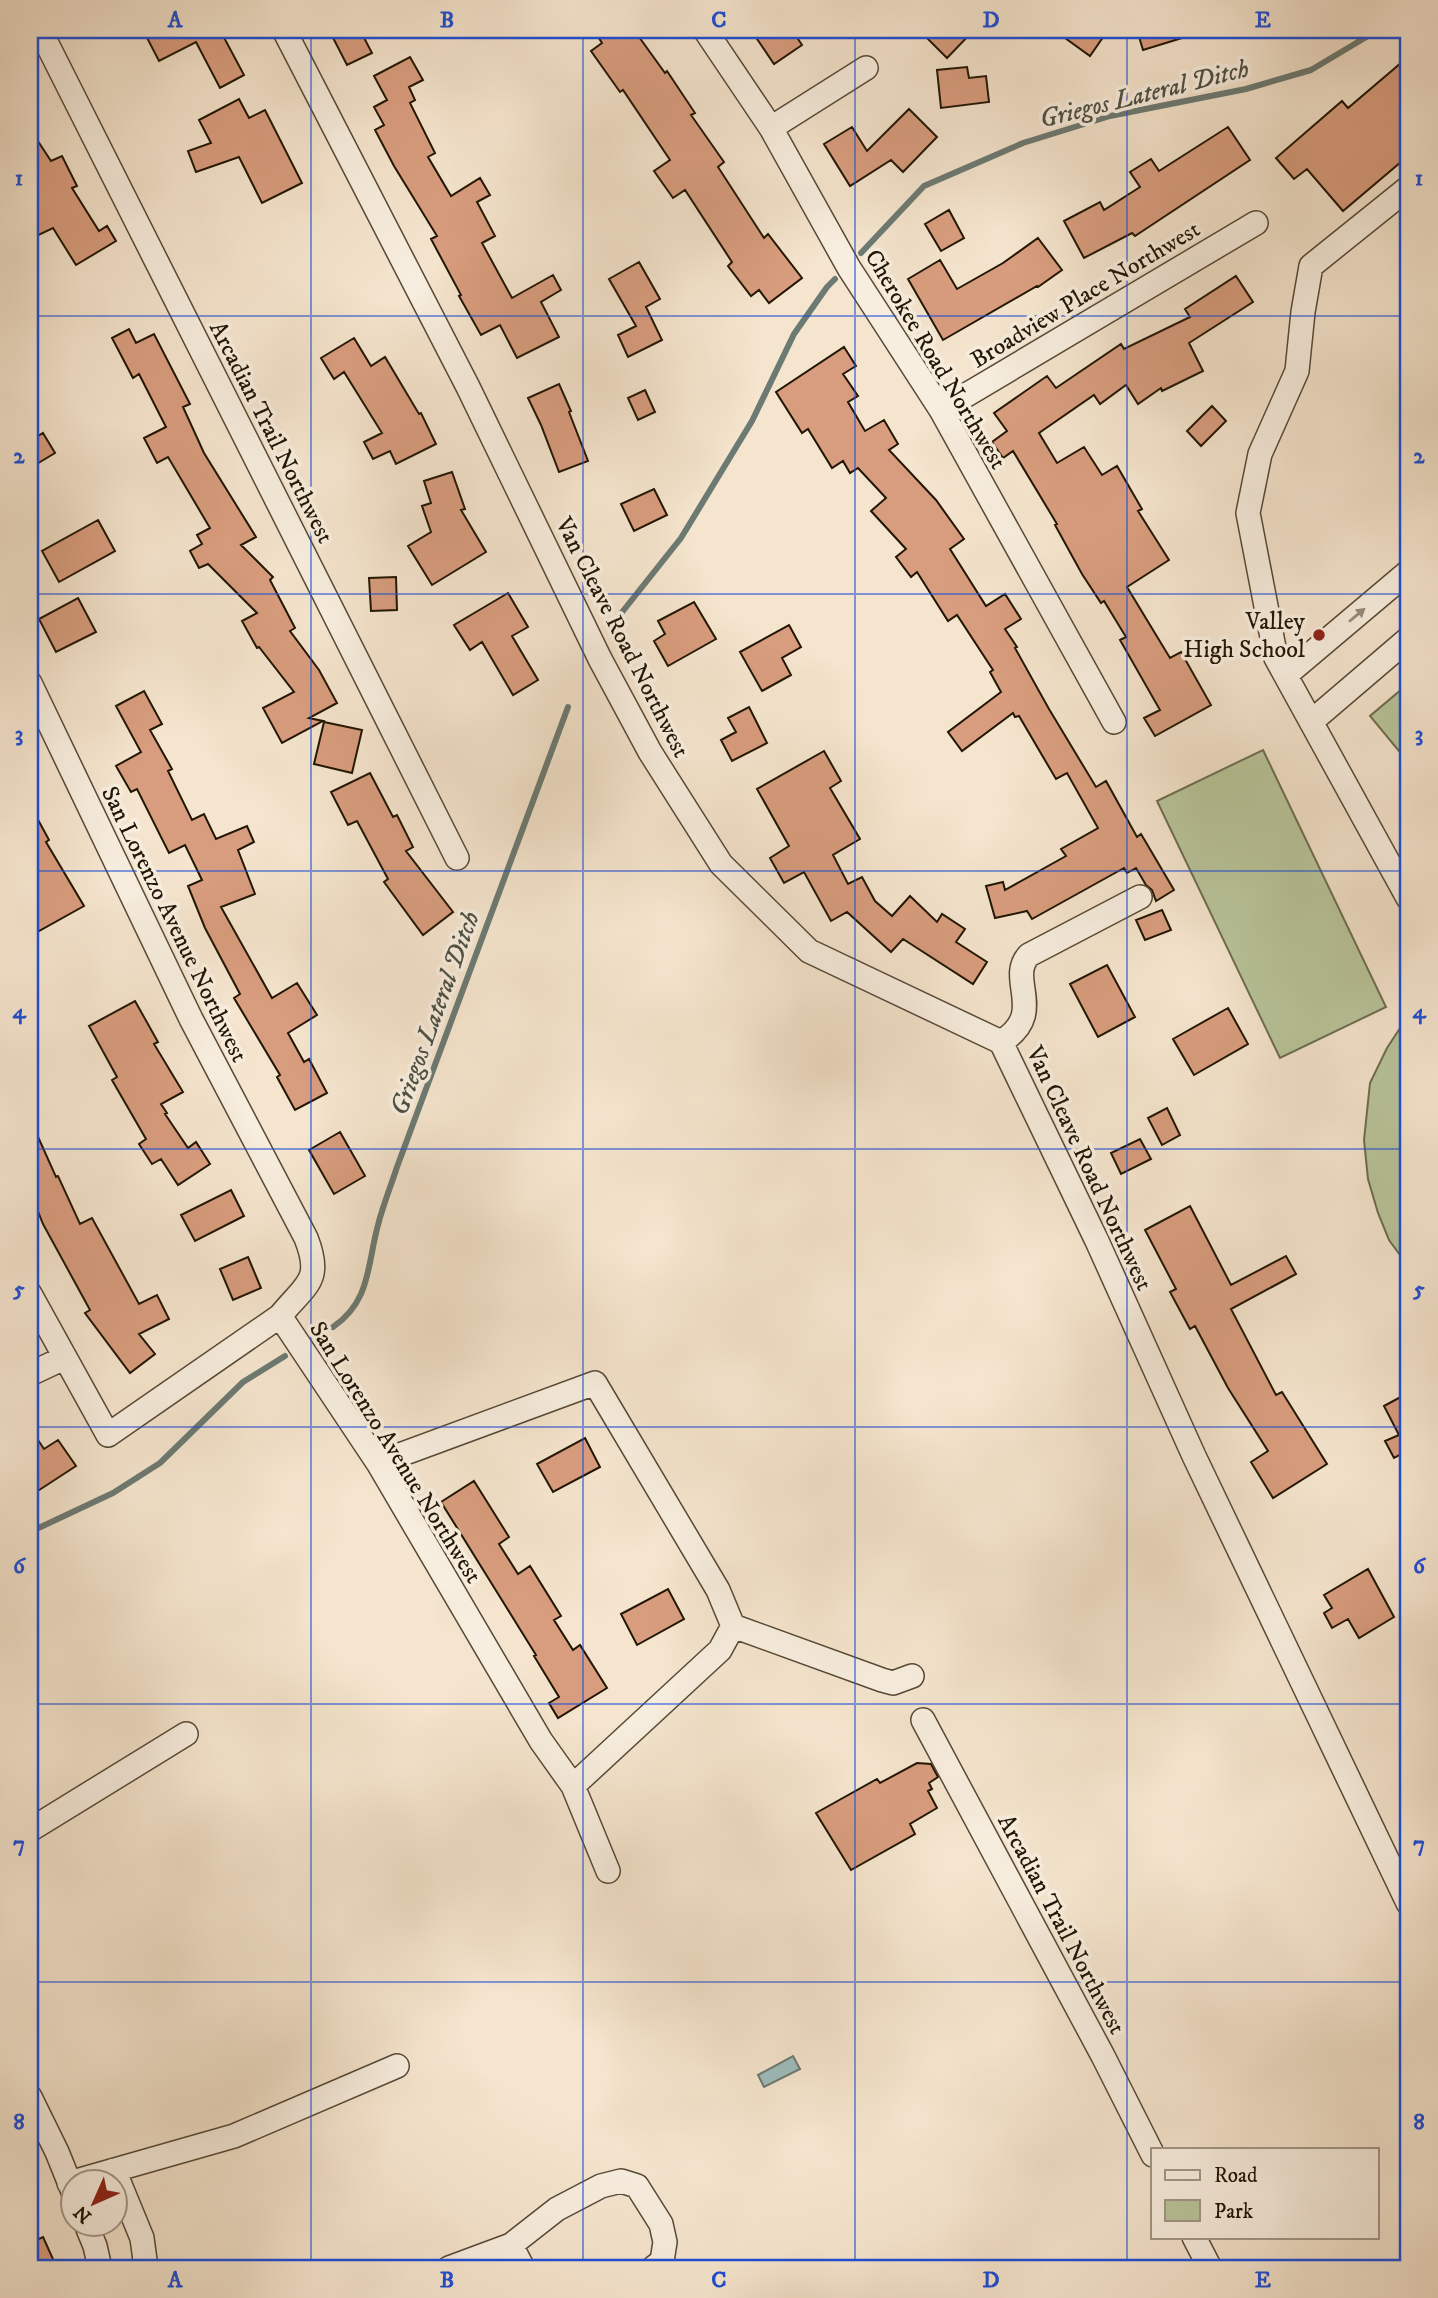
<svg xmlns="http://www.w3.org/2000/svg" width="1438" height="2298" viewBox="0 0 1438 2298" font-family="'IM FELL DW Pica',serif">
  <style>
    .green { fill: #b9c59b; stroke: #6d6d4f; stroke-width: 2 }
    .water { fill: #9ebdbe; stroke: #6c7a73; stroke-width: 2 }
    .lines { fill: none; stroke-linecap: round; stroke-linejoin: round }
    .stream { stroke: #6c7a73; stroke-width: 6 }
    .building { fill: #d89d7e; stroke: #211503; stroke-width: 2 }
    .minor-casing { stroke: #564936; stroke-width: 26 }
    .minor { stroke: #f8eedf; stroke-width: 23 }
    .oneway { fill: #978c7c }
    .grid { fill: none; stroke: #1d4ed8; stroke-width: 2; stroke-opacity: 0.55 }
    .poi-dot { fill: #8f2418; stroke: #f8eedf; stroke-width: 2.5 }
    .labels { text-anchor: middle; stroke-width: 7; stroke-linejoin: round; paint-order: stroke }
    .street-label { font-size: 24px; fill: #211503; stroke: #f8eedf }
    .poi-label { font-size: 24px; fill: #211503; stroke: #f8eedf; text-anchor: end }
    .water-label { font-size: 26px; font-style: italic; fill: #4d5044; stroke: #f8eedf }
    .neatline { fill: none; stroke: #1d4ed8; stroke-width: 2.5 }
    .grid-label { font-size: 23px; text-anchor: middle; font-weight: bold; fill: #1d4ed8 }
  </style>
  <rect width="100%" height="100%" fill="#f5e5ce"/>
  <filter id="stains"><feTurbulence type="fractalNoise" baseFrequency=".00286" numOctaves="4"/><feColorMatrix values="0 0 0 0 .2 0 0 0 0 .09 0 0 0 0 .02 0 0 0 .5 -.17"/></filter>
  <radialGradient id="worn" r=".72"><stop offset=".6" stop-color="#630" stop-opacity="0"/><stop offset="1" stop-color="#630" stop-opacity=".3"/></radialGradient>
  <path class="green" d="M1408,684v78l-38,-46z
    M1263,750l123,257 -106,51 -123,-257z
    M1408,1016v250l-19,-26 -11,-27 -10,-34 -4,-39 6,-57 17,-35z"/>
  <path class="water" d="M793,2056l7,13 -36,18 -6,-12z"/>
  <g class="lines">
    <path class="stream" d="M861,253l63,-67 99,-43 87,-27 136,-27 65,-19 67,-40
      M619,616l62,-78 71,-117 42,-87 33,-47 8,-8
      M333,1327c38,-26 34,-62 45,-102 5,-20 13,-39 19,-58l171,-460
      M30,1532l83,-39 47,-30 83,-81 42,-26"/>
  </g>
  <path class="building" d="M143,30h77l24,45 -24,13 -24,-46 -37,19z
    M329,30h31l12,23 -25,12z
    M594,30h40l31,43 2,-2 28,42 -4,2 33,47 -6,5 46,71 4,-4 34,44 -33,25 -10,-13 -8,6 -23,-30 4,-4 -47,-72 -12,8 -19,-27 16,-11 -47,-70 -3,2 -29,-41 11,-8z
    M751,30h41l10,15 -28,19z
    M919,30h55l-27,28z
    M1054,30h54l-18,26z
    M1137,30h57l1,4 -52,16z
    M410,57l13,23 -14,7 6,13 -5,3 25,50 -7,4 23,39 29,-18 10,17 -13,7 18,34 -13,7 30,55 41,-23 8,15 -20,12 18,35 -42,21 -17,-33 -19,10 -22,-39 2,-1 -30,-56 6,-3 -43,-70 -19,-36 9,-5 -10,-18 13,-7 -13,-24z
    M1408,57v99l-65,55 -36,-42 -13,10 -18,-21 66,-57 6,7z
    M967,67l2,11 17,-2 3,26 -48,6 -4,-38z
    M239,99l10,19 16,-8 37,73 -40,20 -23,-46 -43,15 -8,-21 23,-8 -12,-23z
    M909,109l28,28 -34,35 -12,-12 -41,26 -26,-42 28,-17 15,24z
    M1228,127l22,33 -115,76 -3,-3 -48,25 -20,-37 36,-19 4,8 36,-23 -10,-15 21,-13 8,12z
    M30,129l21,32 11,-5 15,30 -5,2 27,43 8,-5 9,15 -40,24 -23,-37 -23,11z
    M949,210l15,28 -23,13 -16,-27z
    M1038,238l24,32 -24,17 -1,-1 -94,54 -35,-61 32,-19 17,29 46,-26z
    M639,262l21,37 -14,8 16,33 -34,17 -10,-22 18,-9 -27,-47z
    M1236,276l17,26 -64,41 14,28 -41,20 -1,-3 -23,16 -12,-19 -26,19 -6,-9 -55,38 18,30 27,-16 18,28 15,-9 25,43 -4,2 31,49 -42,27 43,71 11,-6 30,53 -56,31 -11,-18 16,-8 -40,-70 6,-3 -22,-36 -3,2 -19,-29 -27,-49 2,-1 -44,-73 -10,7 -11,-16 15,-11 -13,-18 53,-37 9,12 65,-44 3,5 66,-32 -5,-8z
    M129,329l7,14 18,-9 36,70 -7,3 21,46 52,84 -15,8 32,32 -3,3 25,48 -5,3 29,39 18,33 -28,15 14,3 -41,22 -19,-35 31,-16 -35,-45 -2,1 -15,-27 15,-8 -49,-49 -9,4 -9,-17 12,-7 -5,-9 13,-7 -42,-71 -11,6 -13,-25 22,-11 -27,-53 -6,4 -21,-40z
    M354,338l17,28 14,-9 34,57 2,-1 15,31 -40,20 -6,-13 -17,8 -9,-17 18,-9 -38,-61 -10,7 -13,-21z
    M844,347l12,19 -13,8 15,22 -10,6 17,29 19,-11 14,24 -9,6 47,50 28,39 -14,10 36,57 19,-12 16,25 -16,10 12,18 -2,1 34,61 47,78 10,-6 31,56 4,-3 33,56 -18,11 -4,-11 -6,-5 -10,-17 -9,5 -3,-5 -92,51 -5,-8 -32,7 -9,-32 17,-4 2,8 61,-34 -5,-7 37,-21 -31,-55 -11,6 -37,-63 -4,1 -2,-4 -51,38 -14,-19 53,-40 -11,-20 3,-2 -36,-55 -9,6 -31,-49 -6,5 -15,-20 10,-8 -35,-38 15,-13 -28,-30 -8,5 -7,-12 -11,7 -24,-39 -6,4 -26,-41z
    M559,384l12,27 -2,1 19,49 -29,11 -18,-47 -13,-27z
    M645,390l10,22 -17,8 -10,-22z
    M1212,406l14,15 -25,25 -14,-15z
    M43,433l12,20 -25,15v-27z
    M452,472l13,37 -4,1 25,42 -54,33 -24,-39 23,-14 -9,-26 9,-3 -7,-22z
    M654,489l13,26 -33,16 -13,-27z
    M98,520l17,31 -56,31 -17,-31z
    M396,577l1,33 -26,1 -2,-33z
    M508,593l20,34 -16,9 26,44 -25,15 -31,-53 -12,8 -16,-25z
    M78,598l18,34 -40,20 -17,-33z
    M694,602l22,37 -48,27 -14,-25 11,-7 -7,-13z
    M789,625l12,22 -19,11 9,17 -29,16 -22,-39z
    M144,691l18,33 -12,6 22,39 -4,2 24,49 12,-6 12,25 31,-13 7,16 -16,8 17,44 -34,13 51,91 25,-15 20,32 -29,18 16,29 5,-3 18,34 -32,17 -18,-33 3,-2 -46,-77 6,-4 -35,-66 -17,-42 14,-6 -17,-35 -16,8 -32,-64 -6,3 -15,-26 25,-14 -25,-46z
    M749,707l18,36 -35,18 -11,-21 15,-8 -8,-14z
    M324,722l38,8 -10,43 -38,-9z
    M824,751l17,30 -11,7 30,51 -27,16 15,29 14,-7 13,24 17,15 18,-20 27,26 5,-8 23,15 -9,13 31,20 -14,22 -70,-45 -12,13 -44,-40 -16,9 -27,-49 -20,11 -14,-25 19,-12 -32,-57z
    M370,773l23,44 4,-2 16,32 -7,4 47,61 -30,23 -39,-53 4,-3 -31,-58 -9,4 -17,-33z
    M30,805l19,35 -3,2 38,64 -54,30z
    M1162,910l9,20 -26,10 -9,-20z
    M1107,965l28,52 -37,20 -28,-53z
    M135,1001l23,41 -4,2 29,48 -22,12 6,9 -2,1 23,34 8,-6 14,22 -32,21 -17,-26 -9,5 -13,-20 7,-5 -34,-59 5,-3 -28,-51z
    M1228,1008l20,36 -54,31 -21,-36z
    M1167,1108l13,27 -18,10 -14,-27z
    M30,1119l26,58 2,-1 22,48 12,-6 47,86 18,-9 12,24 -30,15 16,20 -25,19 -45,-60 5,-3 -47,-86 -13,-33z
    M340,1132l25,44 -31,18 -25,-44z
    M1140,1139l11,20 -30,15 -10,-21z
    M231,1190l13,26 -49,25 -14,-26z
    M1190,1206l41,79 55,-29 10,18 -65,35 45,86 6,-3 45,72 -54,34 -22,-36 17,-11 -40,-63 -33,-62 -5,3 -20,-37 6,-3 -31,-59z
    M248,1257l13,31 -28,12 -13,-31z
    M1408,1393v60l-1,-2 -13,7 -9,-17 14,-6 -15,-29z
    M30,1428l14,21 14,-9 18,26 -46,30z
    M585,1438l15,29 -47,25 -16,-28z
    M474,1481l35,56 -10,7 19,30 12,-8 31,50 -7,4 19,30 7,-5 27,43 -49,30 -9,-15 10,-6 -25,-41 2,-1 -95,-153z
    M1368,1569l26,48 -35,21 -11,-19 -16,9 -8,-15 8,-5 -8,-13z
    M668,1589l16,30 -47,26 -16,-31z
    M917,1763l14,1 7,13 -9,6 3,6 -4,2 9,17 -27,16 5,10 -64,36 -35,-57 61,-34 3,4z
    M43,2237l14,31h-27v-25z"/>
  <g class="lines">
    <defs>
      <path id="minor" d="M40,30l417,828
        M284,30l184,357 132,272 50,93 71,112 88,87 192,91 96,199 97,215 214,447
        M705,30l66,98 78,140 92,142 173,312
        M771,128l95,-60
        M1408,188l-97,78 -8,46 -6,59 -37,83 -12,59 28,145 132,240
        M941,410l315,-187
        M1286,675l122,-103
        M30,683l161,336 115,219c17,43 0,46 -26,78l98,147 163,278 32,45 35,85
        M1312,721l96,-82
        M1001,1042c47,-29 5,-63 28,-87l111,-58
        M30,1294l78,141 172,-119
        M30,1374l34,-16
        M378,1463l217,-80 123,207 15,36 -13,24 -147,136
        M733,1626l149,54 11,3 19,-7
        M923,1720l180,336 50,99
        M30,1830l156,-96
        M30,2097l27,55 17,42
        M114,2170l28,68 4,30
        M69,2183l165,-47 163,-70
        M86,2224l9,22 5,22
        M1194,2237l16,31
        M511,2245l12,23
        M449,2268l62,-23 46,-36 44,-23 20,-5 16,5 24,38 4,18 -3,19 -9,7"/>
    </defs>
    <use href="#minor" class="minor-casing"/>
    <use href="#minor" class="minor"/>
  </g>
  <defs><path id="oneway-solid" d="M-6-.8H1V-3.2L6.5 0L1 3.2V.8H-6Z" transform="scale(1.75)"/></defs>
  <use class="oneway" href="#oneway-solid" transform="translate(1357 615) rotate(-40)"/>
  <path class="grid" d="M311,30v2238M583,30v2238M855,30v2238M1127,30v2238M30,316h1378M30,594h1378M30,871h1378M30,1149h1378M30,1427h1378M30,1704h1378M30,1982h1378"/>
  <circle class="poi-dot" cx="1319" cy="635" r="7"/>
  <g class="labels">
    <g class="street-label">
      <text transform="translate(1085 294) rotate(-31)" y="8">Broadview Place Northwest</text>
      <text transform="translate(936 359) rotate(59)" y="8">Cherokee Road Northwest</text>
      <text transform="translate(272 432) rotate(63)" y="8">Arcadian Trail Northwest</text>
      <text transform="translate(623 637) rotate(63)" y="8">Van Cleave Road Northwest</text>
      <text transform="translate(175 924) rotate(64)" y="8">San Lorenzo Avenue Northwest</text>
      <text transform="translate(1090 1168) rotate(65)" y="8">Van Cleave Road Northwest</text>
      <text transform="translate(396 1452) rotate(58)" y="8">San Lorenzo Avenue Northwest</text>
      <text transform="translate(1062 1924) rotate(62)" y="8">Arcadian Trail Northwest</text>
    </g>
    <g class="poi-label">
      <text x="1305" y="629">Valley<tspan x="1305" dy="28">High School</tspan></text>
    </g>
    <g class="water-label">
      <text transform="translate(1144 93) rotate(-14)" y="9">Griegos Lateral Ditch</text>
      <text transform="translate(434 1013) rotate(-70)" y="9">Griegos Lateral Ditch</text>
    </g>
  </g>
  <rect width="1438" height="2298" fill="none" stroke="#f5e5ce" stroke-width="77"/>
  <rect x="1151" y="2148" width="228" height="91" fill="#f8eedf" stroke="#a29787" stroke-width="2"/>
  <rect x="1165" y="2170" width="35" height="10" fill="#f8eedf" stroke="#a29787" stroke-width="2"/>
  <text x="1214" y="2182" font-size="21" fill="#211503">Road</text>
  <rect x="1165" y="2200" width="35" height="21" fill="#b9c59b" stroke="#a29787" stroke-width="2"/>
  <text x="1214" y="2218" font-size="21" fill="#211503">Park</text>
  <g transform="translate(94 2203) rotate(225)"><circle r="33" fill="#f8eedf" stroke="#a29787" stroke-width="2"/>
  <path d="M0-5L12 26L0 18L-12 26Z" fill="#8f2418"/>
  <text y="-10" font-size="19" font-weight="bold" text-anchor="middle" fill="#211503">N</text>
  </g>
  <rect x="38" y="38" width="1362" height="2222" class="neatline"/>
  <g class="grid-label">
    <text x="175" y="27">A</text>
    <text x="447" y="27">B</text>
    <text x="719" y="27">C</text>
    <text x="991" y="27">D</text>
    <text x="1263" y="27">E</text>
    <text x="19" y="185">1</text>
    <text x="1419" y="185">1</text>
    <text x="19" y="463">2</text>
    <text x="1419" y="463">2</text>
    <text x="19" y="741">3</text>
    <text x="1419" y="741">3</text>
    <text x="19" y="1018">4</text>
    <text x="1419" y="1018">4</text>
    <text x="19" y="1296">5</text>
    <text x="1419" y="1296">5</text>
    <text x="19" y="1573">6</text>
    <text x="1419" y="1573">6</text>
    <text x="19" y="1851">7</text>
    <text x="1419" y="1851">7</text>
    <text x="19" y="2129">8</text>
    <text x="1419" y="2129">8</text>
    <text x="175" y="2287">A</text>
    <text x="447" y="2287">B</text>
    <text x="719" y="2287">C</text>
    <text x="991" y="2287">D</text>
    <text x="1263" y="2287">E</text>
  </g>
  <rect width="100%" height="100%" filter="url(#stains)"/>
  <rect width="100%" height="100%" fill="url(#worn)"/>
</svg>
